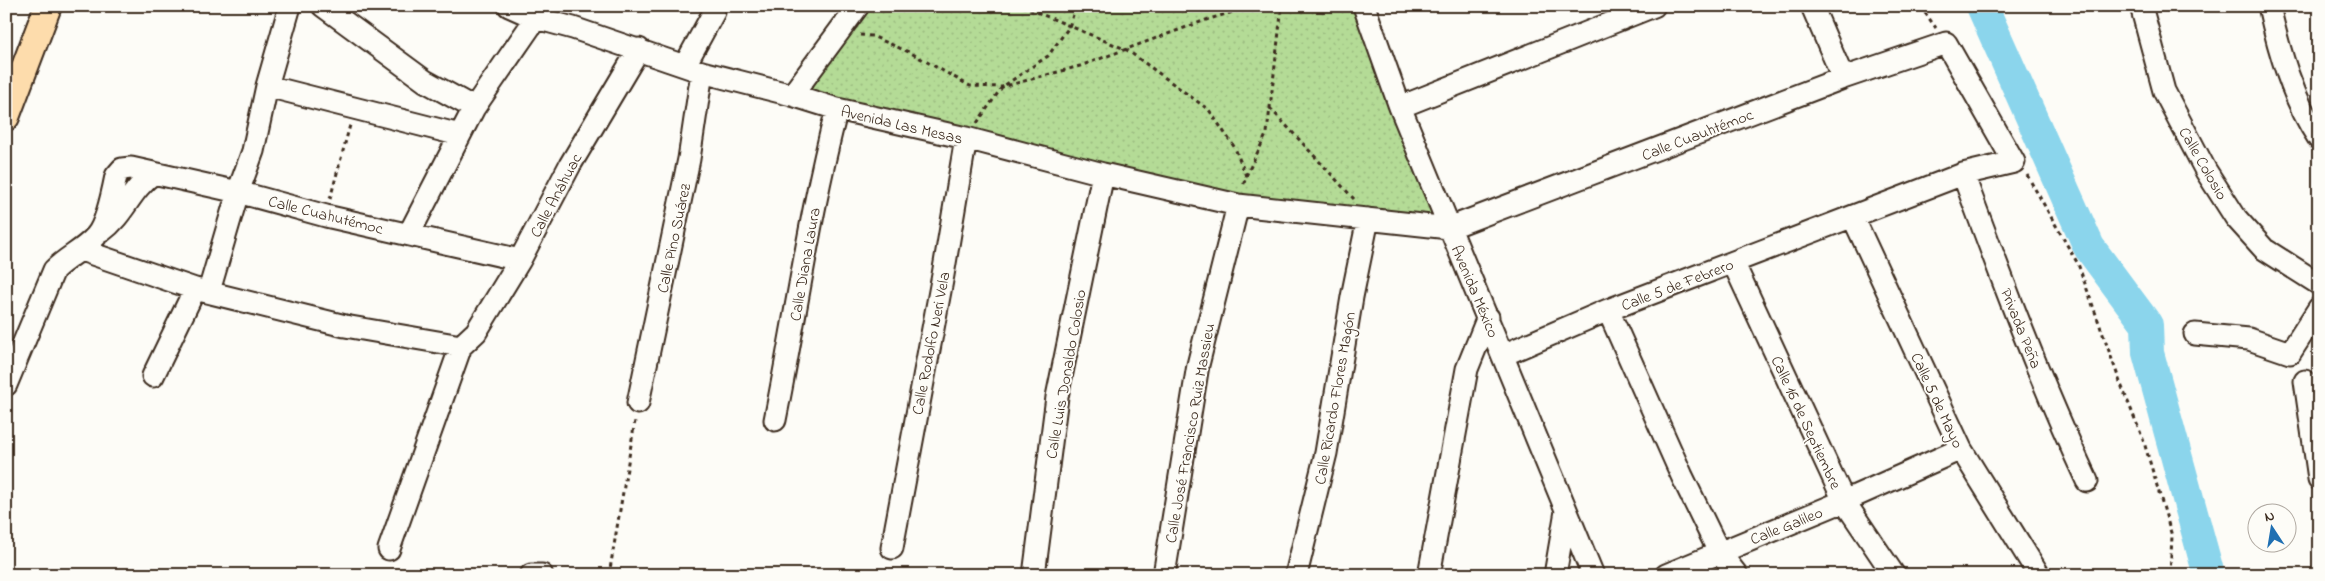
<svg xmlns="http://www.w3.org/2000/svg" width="2325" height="581" viewBox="0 0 2325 581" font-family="'Indie Flower',sans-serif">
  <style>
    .grass { fill: url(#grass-dots); stroke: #78825a }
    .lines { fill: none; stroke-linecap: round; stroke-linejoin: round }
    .river { stroke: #8bd5ec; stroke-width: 32 }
    .minor-casing { stroke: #3b2a1e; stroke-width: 25 }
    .major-casing { stroke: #3b2a1e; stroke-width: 30 }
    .path { stroke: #3b2a1e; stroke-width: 3; stroke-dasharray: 4 4; stroke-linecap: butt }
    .minor { stroke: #fdfcf7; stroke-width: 21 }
    .major { stroke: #fddcac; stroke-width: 26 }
    .labels { text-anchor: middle; stroke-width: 4; stroke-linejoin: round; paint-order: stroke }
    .street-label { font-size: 16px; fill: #3b2a1e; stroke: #fdfcf7 }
  </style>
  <defs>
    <pattern id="grass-dots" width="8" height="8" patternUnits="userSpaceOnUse" patternTransform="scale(1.25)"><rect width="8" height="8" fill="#b4db96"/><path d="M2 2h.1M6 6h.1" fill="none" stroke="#9cbc81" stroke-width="1.8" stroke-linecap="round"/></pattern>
  </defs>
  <rect width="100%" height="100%" fill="#fdfcf7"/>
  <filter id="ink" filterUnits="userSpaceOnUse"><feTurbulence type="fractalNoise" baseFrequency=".02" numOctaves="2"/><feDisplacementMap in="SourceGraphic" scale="10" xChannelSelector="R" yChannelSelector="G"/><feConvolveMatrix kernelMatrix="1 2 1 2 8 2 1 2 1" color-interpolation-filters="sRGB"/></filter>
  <g filter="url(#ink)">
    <path class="grass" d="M858,6h506l85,222 -211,-23 -446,-110z"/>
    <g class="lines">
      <path class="river" d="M1982,6l107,241 58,78 1,28 61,222"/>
      <defs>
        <path id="minor" d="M323,6l102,75 49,27
          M509,6l27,12 37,10 129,44 90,23 45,14 129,29 137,36 135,31 211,23 394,-150 103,-35 68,119 -51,12 -355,136 -105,45
          M1364,6l36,101 193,468
          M1812,6l31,72
          M2141,6l23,85 42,80 30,47 28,31 55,35
          M2269,6c10,45 24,94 50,133
          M685,65l29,-53
          M267,86l193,49
          M792,95l66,-89
          M1400,107l254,-101
          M1963,174c38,103 77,207 124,307
          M1853,217l108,232 78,126
          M102,231c23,-17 28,-41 52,-58
          M409,234l65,-126 62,-90
          M81,250l114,39 150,37 116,20 15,-14 44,-72 50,-95 69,-116
          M1733,262l111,239 50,74
          M209,291l29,-99 15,-41 14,-65 23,-80
          M1608,310l74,166 37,76 18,23
          M2195,334l54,5 41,14
          M2290,353l29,-45
          M153,376l42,-87
          M2305,381l14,98
          M6,385l48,-115c13,-13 30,-20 42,-34 10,-11 17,-45 20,-60l6,-7 9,-1 107,24 88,24 194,44
          M638,403l51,-244 13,-87
          M775,420c21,-104 35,-209 62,-311
          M892,548l51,-273 23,-137
          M389,549l72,-203
          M531,575h11
          M1034,575l23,-178 46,-223
          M1164,575l34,-210 40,-160
          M1296,575l30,-122 26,-156 16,-78
          M1429,575l38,-206 21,-52
          M1555,575l11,-64
          M1666,575l178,-74 117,-52"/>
        <path id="major" d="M6,117l42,-111"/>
      </defs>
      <use href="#minor" class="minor-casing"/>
      <use href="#major" class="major-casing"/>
      <path class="path" d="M1022,6l105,44 82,60 26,38 11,28 -3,11
        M1920,6l16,22
        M860,35l12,1 39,17 59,33 32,1 78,-21 126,-46 47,-14
        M1270,108l84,91
        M977,123l25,-36 46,-31 21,-29 7,-21
        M2027,175l51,89 42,118 23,57 29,97 -2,39
        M1246,176l21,-43 15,-127
        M330,199l20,-74
        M609,575l26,-154"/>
      <use href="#minor" class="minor"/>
      <use href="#major" class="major"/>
    </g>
  </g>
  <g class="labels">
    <g class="street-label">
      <text transform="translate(902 124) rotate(13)" y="6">Avenida Las Mesas</text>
      <text transform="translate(1697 134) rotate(-21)" y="6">Calle Cuauhtémoc</text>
      <text transform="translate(2204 163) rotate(60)" y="6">Calle Colosio</text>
      <text transform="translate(555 195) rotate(-62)" y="6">Calle Anáhuac</text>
      <text transform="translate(326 214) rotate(14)" y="6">Calle Cuahutémoc</text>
      <text transform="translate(673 238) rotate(-78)" y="6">Calle Pino Suárez</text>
      <text transform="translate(804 264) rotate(-80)" y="6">Calle Diana Laura</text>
      <text transform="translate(1677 284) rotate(-21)" y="6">Calle 5 de Febrero</text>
      <text transform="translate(1476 291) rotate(67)" y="6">Avenida México</text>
      <text transform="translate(2022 328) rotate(68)" y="6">Privada Peña</text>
      <text transform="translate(930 343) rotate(-79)" y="6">Calle Rodolfo Neri Vela</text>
      <text transform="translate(1065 374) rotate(-80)" y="6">Calle Luis Donaldo Colosio</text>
      <text transform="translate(1334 398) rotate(-80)" y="6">Calle Ricardo Flores Magón</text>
      <text transform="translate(1938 400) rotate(65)" y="6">Calle 5 de Mayo</text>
      <text transform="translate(1807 422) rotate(65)" y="6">Calle 16 de Septiembre</text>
      <text transform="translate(1189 433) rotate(-80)" y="6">Calle José Francisco Ruiz Massieu</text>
      <text transform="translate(1786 525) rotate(-22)" y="6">Calle Galileo</text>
    </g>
  </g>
  <rect width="2325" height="581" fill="none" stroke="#fdfcf7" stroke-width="25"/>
  <rect x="12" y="12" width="2300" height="556" fill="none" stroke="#3b2a1e" stroke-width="2" filter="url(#ink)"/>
  <g transform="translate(2272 528) rotate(348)"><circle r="24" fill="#fdfcf7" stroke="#afa8a0"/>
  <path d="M0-4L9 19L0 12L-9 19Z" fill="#1f6fb2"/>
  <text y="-8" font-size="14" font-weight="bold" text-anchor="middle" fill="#3b2a1e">N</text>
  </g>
</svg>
